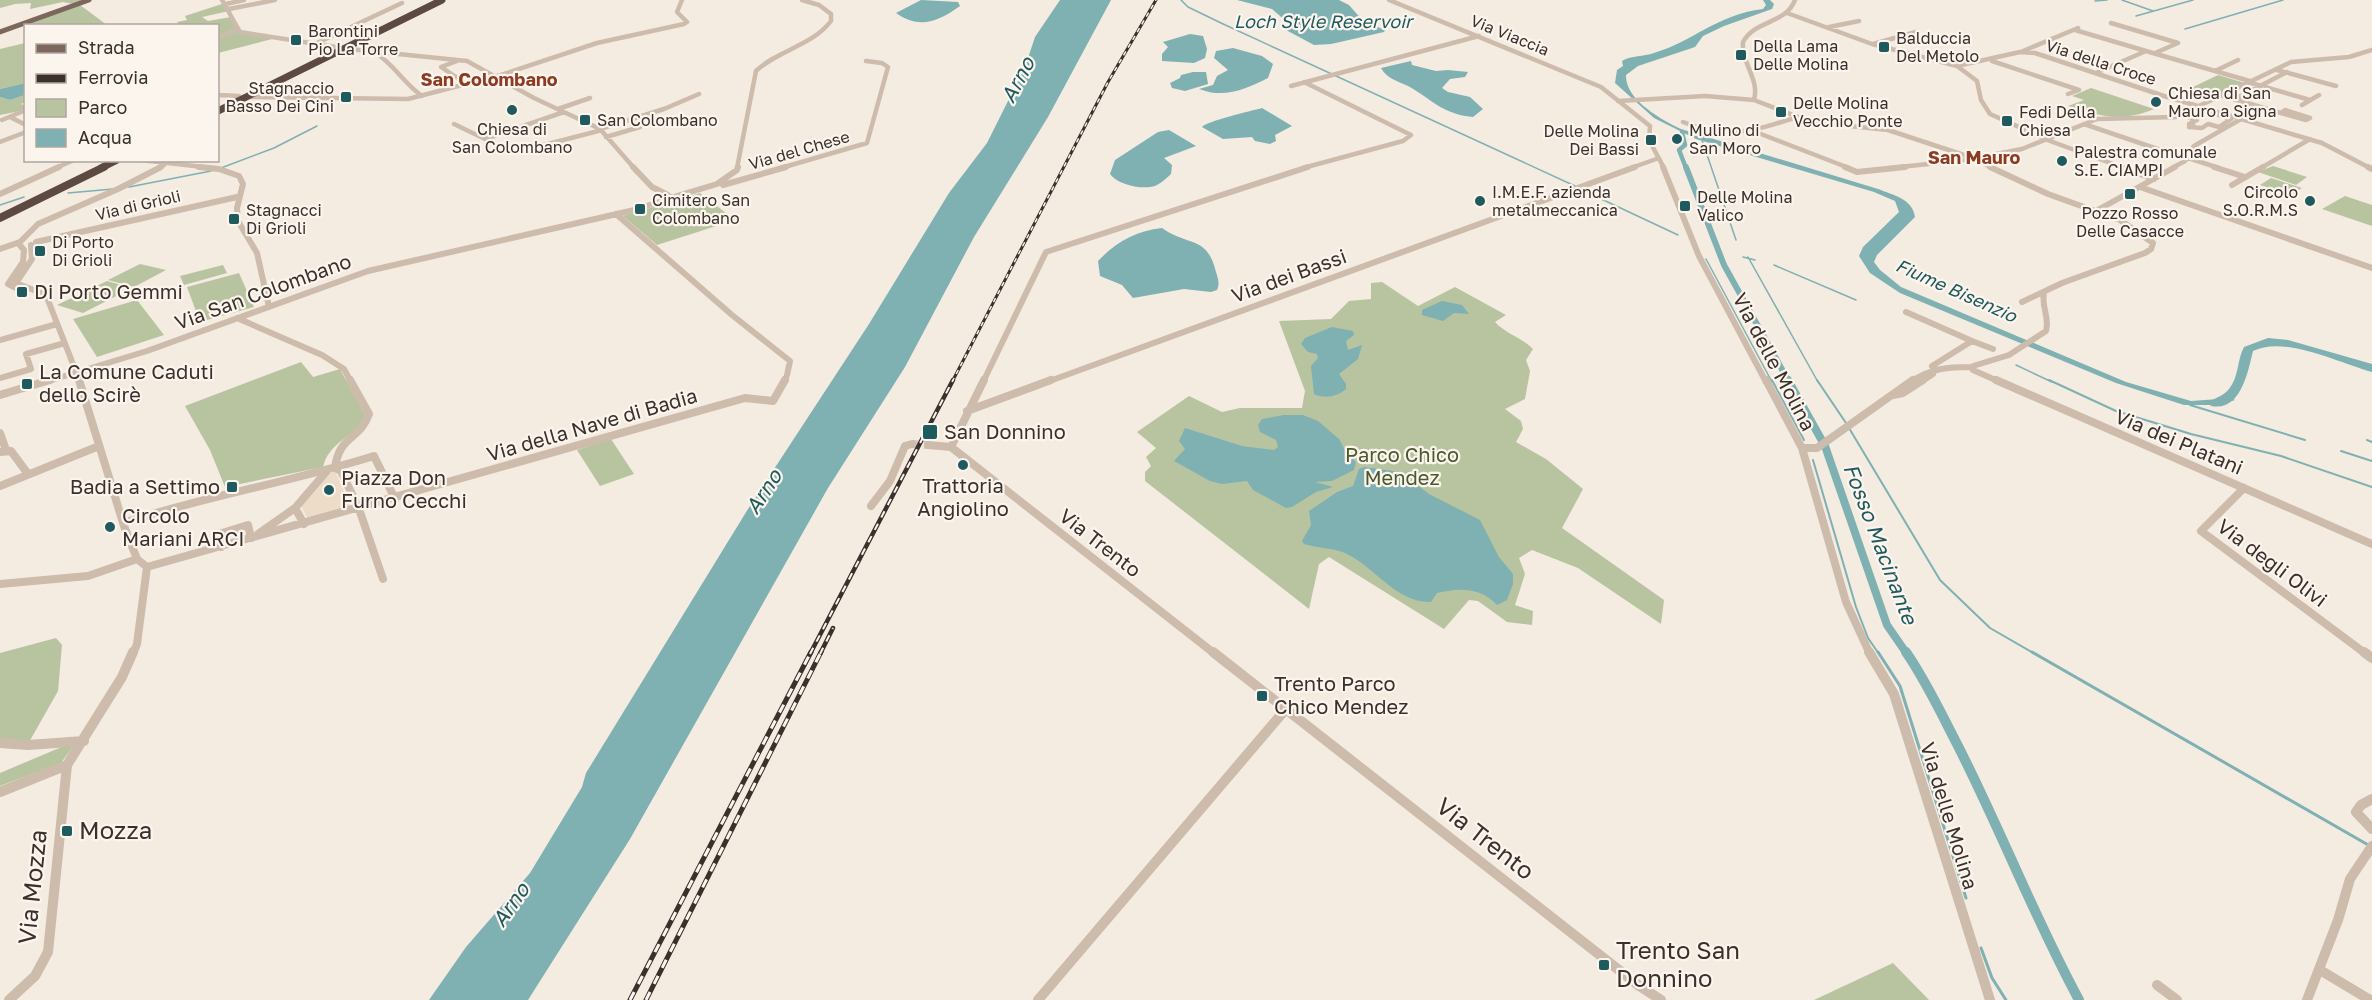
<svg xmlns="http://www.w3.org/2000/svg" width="2372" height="1000" viewBox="0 0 2372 1000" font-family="'Golos Text',sans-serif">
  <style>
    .green { fill: #b8c4a0 }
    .plaza { fill: #ecdcc8 }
    .water { fill: #7fb0b2 }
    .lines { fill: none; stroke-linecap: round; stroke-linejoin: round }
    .stream-far2 { stroke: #7fb0b2; stroke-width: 1.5 }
    .stream-far1 { stroke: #7fb0b2; stroke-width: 2 }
    .stream { stroke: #7fb0b2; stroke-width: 3 }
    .canal-far3 { stroke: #7fb0b2; stroke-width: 4.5 }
    .canal-far2 { stroke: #7fb0b2; stroke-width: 6 }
    .canal-far1 { stroke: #7fb0b2; stroke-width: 8 }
    .canal { stroke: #7fb0b2; stroke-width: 10 }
    .river { fill: #7fb0b2; fill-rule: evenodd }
    .minor-tunnel { stroke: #cfc6bd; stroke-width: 8; stroke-dasharray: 8 4; stroke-linecap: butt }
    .minor-far3 { stroke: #cdbbac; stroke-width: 4.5 }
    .minor-far2 { stroke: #cdbbac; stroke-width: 6 }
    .minor-far1 { stroke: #cdbbac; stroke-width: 8 }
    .minor { stroke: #cdbbac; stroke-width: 10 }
    .major { stroke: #7d675c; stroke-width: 5 }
    .highway-far1 { stroke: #5c4a42; stroke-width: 7 }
    .highway { stroke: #5c4a42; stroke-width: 8 }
    .rail-far2-casing { stroke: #3b302b; stroke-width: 3 }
    .rail-far1-casing { stroke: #3b302b; stroke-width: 4.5 }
    .rail-casing { stroke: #3b302b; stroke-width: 5 }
    .rail-far2 { stroke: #fbf5ee; stroke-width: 1.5; stroke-dasharray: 4.5; stroke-linecap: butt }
    .rail-far1 { stroke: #fbf5ee; stroke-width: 2; stroke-dasharray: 7; stroke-linecap: butt }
    .rail { stroke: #fbf5ee; stroke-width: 3; stroke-dasharray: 9; stroke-linecap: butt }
    .poi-dot { fill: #1f5a5e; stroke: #fbf5ee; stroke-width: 2 }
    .labels { text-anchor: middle; stroke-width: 4.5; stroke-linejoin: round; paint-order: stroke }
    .far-poi-label { font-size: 16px; fill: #3b302b; stroke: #fbf5ee; text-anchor: start }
    .far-street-label { font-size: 16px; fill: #3b302b; stroke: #fbf5ee }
    .far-water-label { font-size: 18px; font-style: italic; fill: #1f5a5e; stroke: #fbf5ee }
    .far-quarter-label { font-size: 18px; font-weight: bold; fill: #8c3b22; stroke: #fbf5ee }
    .street-label { font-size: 20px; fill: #3b302b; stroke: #fbf5ee }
    .poi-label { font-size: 20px; fill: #3b302b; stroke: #fbf5ee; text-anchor: start }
    .park-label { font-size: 20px; fill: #4a5a2e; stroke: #fbf5ee }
    .water-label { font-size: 21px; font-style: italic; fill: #1f5a5e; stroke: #fbf5ee }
    .near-poi-label { font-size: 24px; fill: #3b302b; stroke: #fbf5ee; text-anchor: start }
    .near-street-label { font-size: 24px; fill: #3b302b; stroke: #fbf5ee }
  </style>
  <rect width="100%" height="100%" fill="#f4ebe1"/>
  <path class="green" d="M0,0h82l-9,4 -10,-2 -33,7 1,-6 -16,1 -15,4z
    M225,3l4,8 -27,6 6,4 23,-4 5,13 36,9 -54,14v-27l-39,-1 -2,-3 10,-2 -2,-4z
    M80,5l27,20 -83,1z
    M25,43v40l-25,6v-40z
    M2218,75l27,8 -29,13 -25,-8z
    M2091,88l63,21c-33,14 -54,7 -86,-3l16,-6 -12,-4z
    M25,95v7l-4,2 4,2v4l-25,5v-18l10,3z
    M2273,166l34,11 -11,8 -38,-13z
    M2271,178l31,10 -11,7 -31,-10z
    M700,193l35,27 -78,25 -34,-29z
    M2345,196l27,9v21l-50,-17z
    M140,264l26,6 -32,17 -26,-7z
    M223,265l4,8 -43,12 -4,-9z
    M239,273l15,34 -54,15 -13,-35z
    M107,281l25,7 -49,25 -26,-8z
    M1382,282l36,24 37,-19 51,28 -11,7c11,12 26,15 38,27l-7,11 4,11 -5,28 -20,10 16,12 2,8 -7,13 30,17 37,30 -21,39 102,72 -3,24 -83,-56 -46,-18 -13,8 6,16 -10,31 18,6 -1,14 -25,-3 -29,-21 -9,-1 -25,29 -115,-72 -10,7 -10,45 -164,-128v-9l6,-6 -5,-9 10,-9 -19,-16 52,-36 33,16 18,-4h62l3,-17 -26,-70 52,-2 18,-18 22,-2v-16z
    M137,300l27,35 -67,22 -24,-38z
    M301,362l12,15 27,-8 25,46c-10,23 -36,26 -42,52l-98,20 -15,-37 -25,-44z
    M611,439l23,35 -34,12 -23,-36z
    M56,638l6,7 -4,46 -30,53 -28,-2v-89z
    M74,745l-13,18 -61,23v-13l64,-27z
    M1893,963l36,37h-115z"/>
  <path class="plaza" d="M335,471l16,37 -43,11 -7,-13 26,-32z"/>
  <path class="water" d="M921,0l37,2 2,4c-21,15 -40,24 -64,7z
    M1060,0h51l-63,117 -74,120 -69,130 -77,121 -198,351 -102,161h-99l37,-53 64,-74 52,-86 4,-14 162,-264 121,-185 80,-131 38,-50 38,-76 10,-30z
    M1237,0h102l10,5 14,16 22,9 -1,2 -53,12 -17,1 -28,-15 1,-8 -15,-13z
    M1763,0h7l4,4 -2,5 -48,17 -21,10 -8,11 -57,19 -12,9c-1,25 36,45 55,54l197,60c15,6 35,10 37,28l-38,38 -3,7 6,8 21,17 225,95 65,19 28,-2 7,-4 9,5 -16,5h-35l-68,-22 -216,-90 -30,-20 -11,-17 4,-9 36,-35 -4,-11 -21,-9 -178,-53 -42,-21 -39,-35 2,-13 6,-4 -1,-5c10,-6 21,-4 32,-8 40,-12 62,-38 109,-44l3,-4z
    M1190,34l13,2 4,13 -2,9 -11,5 -32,-2v-7l6,-7 -5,-5z
    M1233,48l29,8 11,8 -5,14c-23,11 -43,21 -69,11l14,-4 4,-9 11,-6 -14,-12 2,-7z
    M1411,61l1,4 24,6 12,-1 20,2 -3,5 -15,2 -8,9 6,4 22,5 13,12 -10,8c-31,-3 -40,-17 -65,-31 -10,-5 -21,-7 -27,-18z
    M1193,72h13l2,12 -23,7 -13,-3 -2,-5 10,-5 1,-3z
    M25,83v12l-15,5 -10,-3v-8z
    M1262,108l30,18 -17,9 1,6 -6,3 -15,-3 -3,-4 -29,2 -21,-12c5,-6 49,-16 60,-19z
    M1169,130l27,16 -32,12 8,7 -1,9c-4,4 -11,10 -16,12 -13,4 -37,-1 -45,-12l5,-14 43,-28z
    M1162,228c27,19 45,7 54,44 2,7 4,11 1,18l-6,2 -27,-3 -51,9 -11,-13 -22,-9 -2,-15c18,-19 38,-30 64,-33z
    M1442,301l20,4 7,9 -15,-1 -11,8 -21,-6v-5z
    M1332,327l21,4 1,4 -8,6 2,9 14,-5 -4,14 -19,15 7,10v5c-9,8 -22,10 -32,5l-3,-28 7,-8 -1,-4 -9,-2 -7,-8 4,-6z
    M1284,415h19l15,6 21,18 8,15 9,8 -2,8 -22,11 -17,1 18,5 -17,5 -24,15 -6,1 -33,-18 -6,-9 -25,3 -12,-3 -36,-20 11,-12 -6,-8 6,-13 57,18 32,4 4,-3 -2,-7 -16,-8 -2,-7 4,-6z
    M1364,467l36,5 29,22 51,26 19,37 14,17v10l-6,16 -10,5c-17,-18 -38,-17 -60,-12l-6,9c-35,1 -57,-36 -86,-49 -12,-5 -28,-5 -41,-9l-2,-3 9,-16 -2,-14 28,-19 16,-6 6,-17z"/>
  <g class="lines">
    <path class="stream-far2" d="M1181,0l7,7 33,16 354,163
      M2122,0l31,11
      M2095,1l12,-1
      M2136,16l57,-16
      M2185,29l98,-29
      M1702,140l34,100
      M221,168l53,-20 43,-22
      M129,187l82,-16
      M1580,189l98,46
      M68,193l45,-4
      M0,205l24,-8
      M1743,257l12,3
      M1748,257l70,125
      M1706,259l66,123
      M1774,265l82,35
      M2016,365l36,17"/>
    <path class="stream-far1" d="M1772,380l32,60
      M1817,380l29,43
      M2049,380l67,31 75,23 90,22 91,31
      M2190,405l115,35
      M1849,428l91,152 50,48 45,26
      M2367,440l5,2
      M2341,451l31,10
      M1813,460l43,147 12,31 11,16"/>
    <path class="stream" d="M1878,652l22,34 66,212
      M2032,652l338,194
      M1981,948l11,30 14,22"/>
    <path class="canal-far3" d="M1682,132l3,13 -6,5 7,18"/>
    <path class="canal-far2" d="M1686,167l38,98 65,117"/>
    <path class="canal-far1" d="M1788,380l37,66 62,179 20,29"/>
    <path class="canal" d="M1906,652c20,29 35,61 51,92 43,84 77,173 122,256"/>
    <path class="river" d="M2268,338l20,2 84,24v8c-33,-9 -88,-37 -119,-21 -5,20 -12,61 -42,55l-2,-3c6,-6 15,-7 20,-14 10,-12 8,-29 15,-42z"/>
    <path class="minor-tunnel" d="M912,444l16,1"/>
    <path class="minor-far3" d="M222,0l18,32 96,15
      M1389,0l212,87 49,39 -1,14 15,28
      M226,4l18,-4
      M229,9l46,-9
      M1787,13l85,31 85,22 20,15 4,19 9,14 60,27 74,27
      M2111,23l67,20 -23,10
      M1829,27l30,-6
      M2075,30l71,21
      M218,37l18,-7
      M317,43l85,-40
      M1873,44l43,-12
      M349,49l118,12 67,37 66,31 34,39
      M2023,51l55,-23
      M381,53l-1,3c16,12 26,29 42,40
      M457,61l-16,6 24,16
      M1992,61l87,29 -11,4
      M1957,66l63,-14 15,1 129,43 158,47 48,25
      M2277,70l59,16
      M2215,71l23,-11
      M2098,72l48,-21 107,31
      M2251,83l59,17
      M1291,86l188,-50
      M218,95l21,1
      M2223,96l58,17
      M250,97l158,2 93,-24 96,-32 87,-19 3,-2 -10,-10 5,-12
      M2235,99l52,-27
      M1754,100c6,-21 -13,-37 -11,-58 12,-22 43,-18 52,-42
      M1618,101l87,-5 49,4 57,22 77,8 79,26 26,12
      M2302,105l17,-10
      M558,109l32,-11
      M2285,110l25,8 -4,2 -25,-7z
      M2203,111h4l24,8 -12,8 -11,-3 -6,4 -13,-1 4,-2 -4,-1 8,-4 -7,-2z
      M10,117l16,8
      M2,120l24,-10
      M1683,122c44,18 71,9 114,-5
      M454,124l31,15 79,-27
      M2084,124l103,35
      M600,129l64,-20 35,-15
      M1753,131l96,37
      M606,137l34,-10
      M0,142l26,-10
      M544,145l58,-15
      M2188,158l31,10
      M141,160l71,8
      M56,168l18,-8
      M158,168l6,-3
      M737,168l19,-97c22,-21 56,-25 75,-50v-7l-12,-9 -17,-5
      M781,168l86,-25 21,-76 -6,-4 -16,-2
      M1303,168l100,-27 8,-6 -107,-53
      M1631,168l28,-10
      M1891,168l74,-8 57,-11 75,-30 79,-2 115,-55 58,-5 23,-7
      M2172,168l13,-7 9,-15 47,-27
      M2261,168l49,-29"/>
    <path class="minor-far2" d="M199,167l20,2 20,7 4,8 -6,24 1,13 19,32 12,54
      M633,167l19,20 14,7
      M1663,167l36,89 67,126
      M1845,167l12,5 48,-5
      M1990,167l58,27 72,26 33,23 -2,6 -6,4 -83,30 -40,19
      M2120,167l34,12
      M2214,167l31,10
      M2368,167l4,2
      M723,185l63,-18
      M2232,185l31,-18
      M2140,187l232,81
      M0,194l59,-27
      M667,199l50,-15 20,-14 1,-3
      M2096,211l79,-44
      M616,214l116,101 58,46 -3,14
      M21,241l17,-17 80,-35 43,-22
      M36,242l201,-45
      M18,243l6,7 -1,12 -15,22 12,6
      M31,245l1,14 -16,24 30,12 34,87
      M0,249l20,-7
      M1906,312l66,29
      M237,318l85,37 22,14 7,13
      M0,340l57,-16
      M1936,369l-4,-3 40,-25 21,8
      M1973,370l27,12
      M1973,370v-4l36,-11 37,-24c4,-14 -5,-24 -2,-38
      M0,378l31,-9 -5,-15 39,-11
      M45,382l102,-31 221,-80 262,-60 36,-11 3,-4 -3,-2
      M784,382l2,-4
      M983,382l63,-130 262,-85
      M1047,382l588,-215
      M1911,382c19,-14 38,-15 61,-15
      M1921,382l12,-8"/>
    <path class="minor-far1" d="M79,380l45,146 13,33 10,8 598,-169 28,3 12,-21
      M1766,380l36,68 44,154 24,52
      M1996,380l376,164
      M0,395l50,-15
      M1893,395l10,-2 20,-13
      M967,411l84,-31
      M0,433l6,17
      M928,445l23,2
      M951,447l264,207
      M951,447l33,-67
      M1802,448h15l96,-68
      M0,452l11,-1 17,23
      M335,468c4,-33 25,-28 34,-54l-19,-34
      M335,468l6,3 18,38 24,70
      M0,486l99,-40
      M2244,488l-43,43 165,123
      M871,506l19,-25 15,-35 7,-2
      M295,508l9,16
      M123,523c83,-27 168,-41 251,-67l21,43
      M258,534l37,-26 31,-36
      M221,547l-2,-13 29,-9 3,13
      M0,584l88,-8 49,-17
      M133,654l4,-10 10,-77"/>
    <path class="minor" d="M1213,652l425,333 23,15
      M1869,652l25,42 96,306
      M2364,652l8,6
      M0,743l28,2 56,-4
      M0,792l67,-27 55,-88 11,-25
      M2372,799l-11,6 -5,7 16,17
      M2320,970l50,30
      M2157,985l20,15
      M9,1000l26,-24 13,-24 19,-187
      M1038,1000l247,-290
      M2307,1000l31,-80 12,-41 22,-33"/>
    <path class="major" d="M0,32l89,-32"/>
    <path class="highway-far1" d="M218,111l224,-111
      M101,168l16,-8"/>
    <path class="highway" d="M0,218l104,-51"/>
    <defs>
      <path id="rail-far2" d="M952,382l156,-300 48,-82"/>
      <path id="rail-far1" d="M810,654l143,-274
        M820,654l13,-26"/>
      <path id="rail" d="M630,1000l181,-348
        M646,1000l175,-348"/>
    </defs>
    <use href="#rail-far2" class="rail-far2-casing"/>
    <use href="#rail-far1" class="rail-far1-casing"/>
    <use href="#rail" class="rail-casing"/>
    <use href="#rail-far2" class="rail-far2"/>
    <use href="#rail-far1" class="rail-far1"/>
    <use href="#rail" class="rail"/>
  </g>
  <g class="poi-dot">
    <rect x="290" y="34" width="12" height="12" rx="3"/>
    <rect x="1878" y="41" width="12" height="12" rx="3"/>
    <rect x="1735" y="49" width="12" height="12" rx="3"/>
    <rect x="340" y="91" width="12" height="12" rx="3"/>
    <circle cx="2156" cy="102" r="6"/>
    <circle cx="512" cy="110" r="6"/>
    <rect x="1775" y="106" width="12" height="12" rx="3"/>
    <rect x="579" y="114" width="12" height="12" rx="3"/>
    <rect x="2001" y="115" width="12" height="12" rx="3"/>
    <circle cx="1677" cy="139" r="6"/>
    <rect x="1645" y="134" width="12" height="12" rx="3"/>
    <circle cx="2062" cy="161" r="6"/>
    <rect x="2124" y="188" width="12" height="12" rx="3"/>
    <circle cx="1480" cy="201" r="6"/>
    <circle cx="2310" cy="201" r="6"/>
    <rect x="1679" y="200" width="12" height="12" rx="3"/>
    <rect x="634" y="203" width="12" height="12" rx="3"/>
    <rect x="228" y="213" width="12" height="12" rx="3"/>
    <rect x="34" y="245" width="12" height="12" rx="3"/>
    <rect x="16" y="286" width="12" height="12" rx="3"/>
    <rect x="21" y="378" width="12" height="12" rx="3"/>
    <rect x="922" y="424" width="16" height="16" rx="3"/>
    <circle cx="963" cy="465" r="6"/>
    <rect x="226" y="481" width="12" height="12" rx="3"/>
    <circle cx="329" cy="490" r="6"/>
    <circle cx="110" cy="527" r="6"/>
    <rect x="1256" y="690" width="12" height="12" rx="3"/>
    <rect x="61" y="825" width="12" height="12" rx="3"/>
    <rect x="1598" y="959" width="12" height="12" rx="3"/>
  </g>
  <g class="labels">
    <g class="far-poi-label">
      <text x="308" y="37">Barontini<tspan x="308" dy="18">Pio La Torre</tspan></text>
      <text x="1896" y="44">Balduccia<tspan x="1896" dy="18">Del Metolo</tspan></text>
      <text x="1753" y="52">Della Lama<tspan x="1753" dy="18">Delle Molina</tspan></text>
      <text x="334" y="94" text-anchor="end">Stagnaccio<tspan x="334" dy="18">Basso Dei Cini</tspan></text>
      <text x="2168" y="99">Chiesa di San<tspan x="2168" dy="18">Mauro a Signa</tspan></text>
      <text x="1793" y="109">Delle Molina<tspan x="1793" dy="18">Vecchio Ponte</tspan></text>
      <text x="2019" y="118">Fedi Della<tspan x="2019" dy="18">Chiesa</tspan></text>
      <text x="597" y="126">San Colombano</text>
      <text x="512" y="135" text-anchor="middle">Chiesa di<tspan x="512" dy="18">San Colombano</tspan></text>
      <text x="1689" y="136">Mulino di<tspan x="1689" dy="18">San Moro</tspan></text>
      <text x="1639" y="137" text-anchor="end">Delle Molina<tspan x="1639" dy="18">Dei Bassi</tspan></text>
      <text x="2074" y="158">Palestra comunale<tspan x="2074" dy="18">S.E. CIAMPI</tspan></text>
      <text x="1492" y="198">I.M.E.F. azienda<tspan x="1492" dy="18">metalmeccanica</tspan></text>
      <text x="2298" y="198" text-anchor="end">Circolo<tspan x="2298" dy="18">S.O.R.M.S</tspan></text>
      <text x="1697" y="203">Delle Molina<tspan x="1697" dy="18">Valico</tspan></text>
      <text x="652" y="206">Cimitero San<tspan x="652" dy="18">Colombano</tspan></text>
      <text x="246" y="216">Stagnacci<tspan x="246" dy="18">Di Grioli</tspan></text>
      <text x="2130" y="219" text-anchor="middle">Pozzo Rosso<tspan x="2130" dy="18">Delle Casacce</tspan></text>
      <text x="52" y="248">Di Porto<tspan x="52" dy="18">Di Grioli</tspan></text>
    </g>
    <g class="far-street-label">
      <text transform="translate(1510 35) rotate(22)" y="6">Via Viaccia</text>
      <text transform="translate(2101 62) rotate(18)" y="6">Via della Croce</text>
      <text transform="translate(799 150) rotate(-16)" y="6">Via del Chese</text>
      <text transform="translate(138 205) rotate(-13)" y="6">Via di Grioli</text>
    </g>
    <g class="far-water-label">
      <text x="1323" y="28">Loch Style Reservoir</text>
      <text transform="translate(1956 291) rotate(24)" y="6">Fiume Bisenzio</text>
    </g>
    <g class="far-quarter-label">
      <text x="489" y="86">San Colombano</text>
      <text x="1974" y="164">San Mauro</text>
    </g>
    <g class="street-label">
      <text transform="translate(1289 276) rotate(-20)" y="7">Via dei Bassi</text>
      <text transform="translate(263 292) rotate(-20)" y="7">Via San Colombano</text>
      <text transform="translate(1774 362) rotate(62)" y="7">Via delle Molina</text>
      <text transform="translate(592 425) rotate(-16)" y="7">Via della Nave di Badia</text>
      <text transform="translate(2179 442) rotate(23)" y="7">Via dei Platani</text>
      <text transform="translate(1100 543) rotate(38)" y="7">Via Trento</text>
      <text transform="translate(2272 563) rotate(37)" y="7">Via degli Olivi</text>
      <text transform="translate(1949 816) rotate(73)" y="7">Via delle Molina</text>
    </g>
    <g class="poi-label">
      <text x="34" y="299">Di Porto Gemmi</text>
      <text x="39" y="379">La Comune Caduti<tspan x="39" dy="23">dello Scirè</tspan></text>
      <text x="944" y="439">San Donnino</text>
      <text x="341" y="485">Piazza Don<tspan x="341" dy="23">Furno Cecchi</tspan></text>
      <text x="963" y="493" text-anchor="middle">Trattoria<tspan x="963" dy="23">Angiolino</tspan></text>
      <text x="220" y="494" text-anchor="end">Badia a Settimo</text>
      <text x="122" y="523">Circolo<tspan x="122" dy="23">Mariani ARCI</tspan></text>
      <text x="1274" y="691">Trento Parco<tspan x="1274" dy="23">Chico Mendez</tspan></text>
    </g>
    <g class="park-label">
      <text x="1402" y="462">Parco Chico<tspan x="1402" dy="23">Mendez</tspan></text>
    </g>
    <g class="water-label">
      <text transform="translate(1018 80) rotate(-62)" y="7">Arno</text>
      <text transform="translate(764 492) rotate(-57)" y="7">Arno</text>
      <text transform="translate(1880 544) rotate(69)" y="7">Fosso Macinante</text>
      <text transform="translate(511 905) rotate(-55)" y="7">Arno</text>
    </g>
    <g class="near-poi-label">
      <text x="79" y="839">Mozza</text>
      <text x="1616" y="959">Trento San<tspan x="1616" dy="28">Donnino</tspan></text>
    </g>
    <g class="near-street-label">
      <text transform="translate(1485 839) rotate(38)" y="8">Via Trento</text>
      <text transform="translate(33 887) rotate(-84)" y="8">Via Mozza</text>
    </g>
  </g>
  <rect x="24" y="24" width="195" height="138" fill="#fbf5ee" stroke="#aea6a0" stroke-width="1.5"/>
  <rect x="36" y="44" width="30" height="9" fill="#7d675c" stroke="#aea6a0" stroke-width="1.5"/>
  <text x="78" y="54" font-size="18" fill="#3b302b">Strada</text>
  <rect x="36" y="74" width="30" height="9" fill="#3b302b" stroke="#aea6a0" stroke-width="1.5"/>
  <text x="78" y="84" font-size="18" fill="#3b302b">Ferrovia</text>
  <rect x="36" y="99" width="30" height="18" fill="#b8c4a0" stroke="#aea6a0" stroke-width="1.5"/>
  <text x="78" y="114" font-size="18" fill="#3b302b">Parco</text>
  <rect x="36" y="129" width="30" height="18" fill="#7fb0b2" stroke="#aea6a0" stroke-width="1.5"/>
  <text x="78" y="144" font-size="18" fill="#3b302b">Acqua</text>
</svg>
